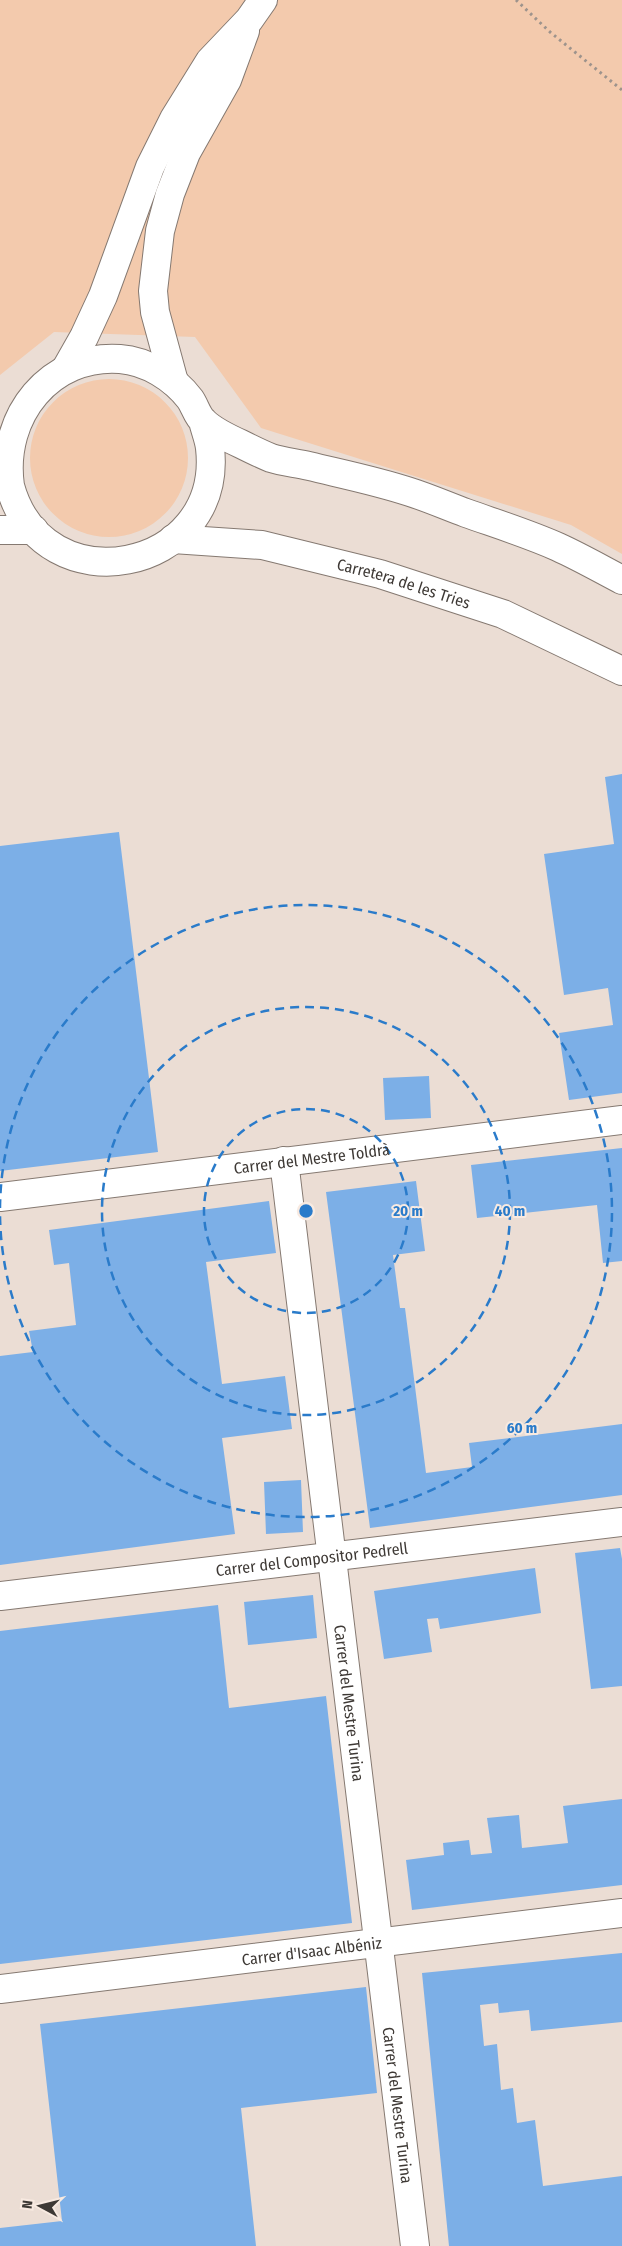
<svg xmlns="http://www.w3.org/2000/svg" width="622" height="2246" viewBox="0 0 622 2246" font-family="'Fira Sans Condensed',sans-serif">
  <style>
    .green { fill: #f3caad }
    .building { fill: #7cafe7 }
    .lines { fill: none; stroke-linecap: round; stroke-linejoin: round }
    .minor-casing { stroke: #857971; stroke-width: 30 }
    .path { stroke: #9d938c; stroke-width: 3; stroke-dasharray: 2.5 4; stroke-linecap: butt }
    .minor { stroke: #fff; stroke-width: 28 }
    .ring { fill: none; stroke: #2a7bca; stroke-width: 2.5; stroke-dasharray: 9 6 }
    .labels { text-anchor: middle; stroke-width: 4; stroke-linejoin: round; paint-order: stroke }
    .street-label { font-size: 16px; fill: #3e3935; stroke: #f8eae1 }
    .centre { fill: #2a7bca; stroke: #f8eae1; stroke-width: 2.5 }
    .ring-label { font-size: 15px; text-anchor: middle; font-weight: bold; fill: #2a7bca; stroke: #f8eae1; stroke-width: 4; stroke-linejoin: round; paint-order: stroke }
  </style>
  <rect width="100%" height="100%" fill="#ebddd4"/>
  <path class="green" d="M0,0h622v554l-51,-29 -310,-97 -66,-91 -141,-5 -54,43z
    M30 458a79 79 0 1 1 158 0a79 79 0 1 1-158 0Z"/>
  <path class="building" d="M622,774v319l-53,7 -10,-67 54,-8 -5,-37 -44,7 -20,-141 70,-10 -9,-67z
    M119,832l39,320 -158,19v-325z
    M429,1076l2,42 -46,2 -2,-42z
    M622,1148v113l-19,2 -6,-58 -120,13 -6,-53z
    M416,1181l9,70 -32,4 7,53h5l21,165 46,-6 -3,-24 153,-19v71l-252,33 -44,-336z
    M269,1201l7,52 -70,9 16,122 63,-8 7,53 -70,9 13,96 -235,31v-209l33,-4 -4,-21 47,-6 -7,-62 -15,2 -5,-35z
    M301,1480l2,52 -37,2 -2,-52z
    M620,1548l2,11v127l-31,3 -16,-136z
    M535,1568l6,45 -101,16 -2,-11 -11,1 5,33 -48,7 -10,-68z
    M313,1595l4,43 -69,7 -4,-43z
    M218,1605l11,103 97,-12 26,227 -352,41v-333z
    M622,1799v86l-210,25 -6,-50 38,-5 -1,-12 26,-3 2,15 21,-2 -5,-35 32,-3 3,33 46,-5 -5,-37z
    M622,1953v69l-91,9 -2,-21 -30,3 -1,-10 -18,2 4,41 13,-2 4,46 12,-2 4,35 18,-3 8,66 79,-10v70h-173l-27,-273z
    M366,1987l11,106 -136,15 15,138h-256v-18l62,-7 -22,-197z"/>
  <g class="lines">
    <defs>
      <g id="minor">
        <path d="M67,367l17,-30 19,-41 47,-129 24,-48 36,-58 39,-41 14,-20"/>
        <path d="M174,382l-19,-70 -2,-21 7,-60 10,-37 16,-41 41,-73 18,-49"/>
        <path d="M203,421c2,9 6,18 7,27 14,125 -167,160 -200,38 -10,-71 41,-132 110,-127 27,2 54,19 70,40 5,7 7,17 14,23 9,9 26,17 37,22 10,5 20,10 30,14 12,4 26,5 38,8 33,8 68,15 101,26 19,6 37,14 56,21 31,11 63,21 92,34 22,10 43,22 64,33"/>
        <path d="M0,530h34"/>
        <path id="s1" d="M173,539l89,6 118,29 123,40 119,57"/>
        <path id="s2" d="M284,1161l131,1085"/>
        <path id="s3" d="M0,1197l622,-77"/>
        <path id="s4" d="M0,1596l622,-74"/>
        <path id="s5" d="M0,1989l622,-76"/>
      </g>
    </defs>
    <use href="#minor" class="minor-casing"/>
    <path class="path" d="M516,0l34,32 72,58"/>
    <use href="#minor" class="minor"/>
  </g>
  <g class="ring">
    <circle cx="306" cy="1211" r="102"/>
    <circle cx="306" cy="1211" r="204"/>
    <path d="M0 1208A306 306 0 1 1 0 1214"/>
  </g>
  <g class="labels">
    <g class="street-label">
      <text dy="6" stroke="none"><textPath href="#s1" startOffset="236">Carretera de les Tries</textPath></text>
      <text dy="6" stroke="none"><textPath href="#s3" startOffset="314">Carrer del Mestre Toldrà</textPath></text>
      <text dy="6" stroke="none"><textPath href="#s4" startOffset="314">Carrer del Compositor Pedrell</textPath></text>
      <text dy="6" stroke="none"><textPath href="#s2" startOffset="546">Carrer del Mestre Turina</textPath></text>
      <text dy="6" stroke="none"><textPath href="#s5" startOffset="314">Carrer d'Isaac Albéniz</textPath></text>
      <text dy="6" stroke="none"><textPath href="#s2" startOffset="951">Carrer del Mestre Turina</textPath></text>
    </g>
  </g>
  <circle cx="306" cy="1211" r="8" class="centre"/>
  <g class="ring-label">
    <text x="408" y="1216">20 m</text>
    <text x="510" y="1216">40 m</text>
    <text x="522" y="1433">60 m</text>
  </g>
  <g transform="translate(40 2206) rotate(277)" stroke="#f8eae1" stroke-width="4" paint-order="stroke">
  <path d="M0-4L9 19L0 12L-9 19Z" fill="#3e3935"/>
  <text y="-8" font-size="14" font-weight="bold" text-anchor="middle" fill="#3e3935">N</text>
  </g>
</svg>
